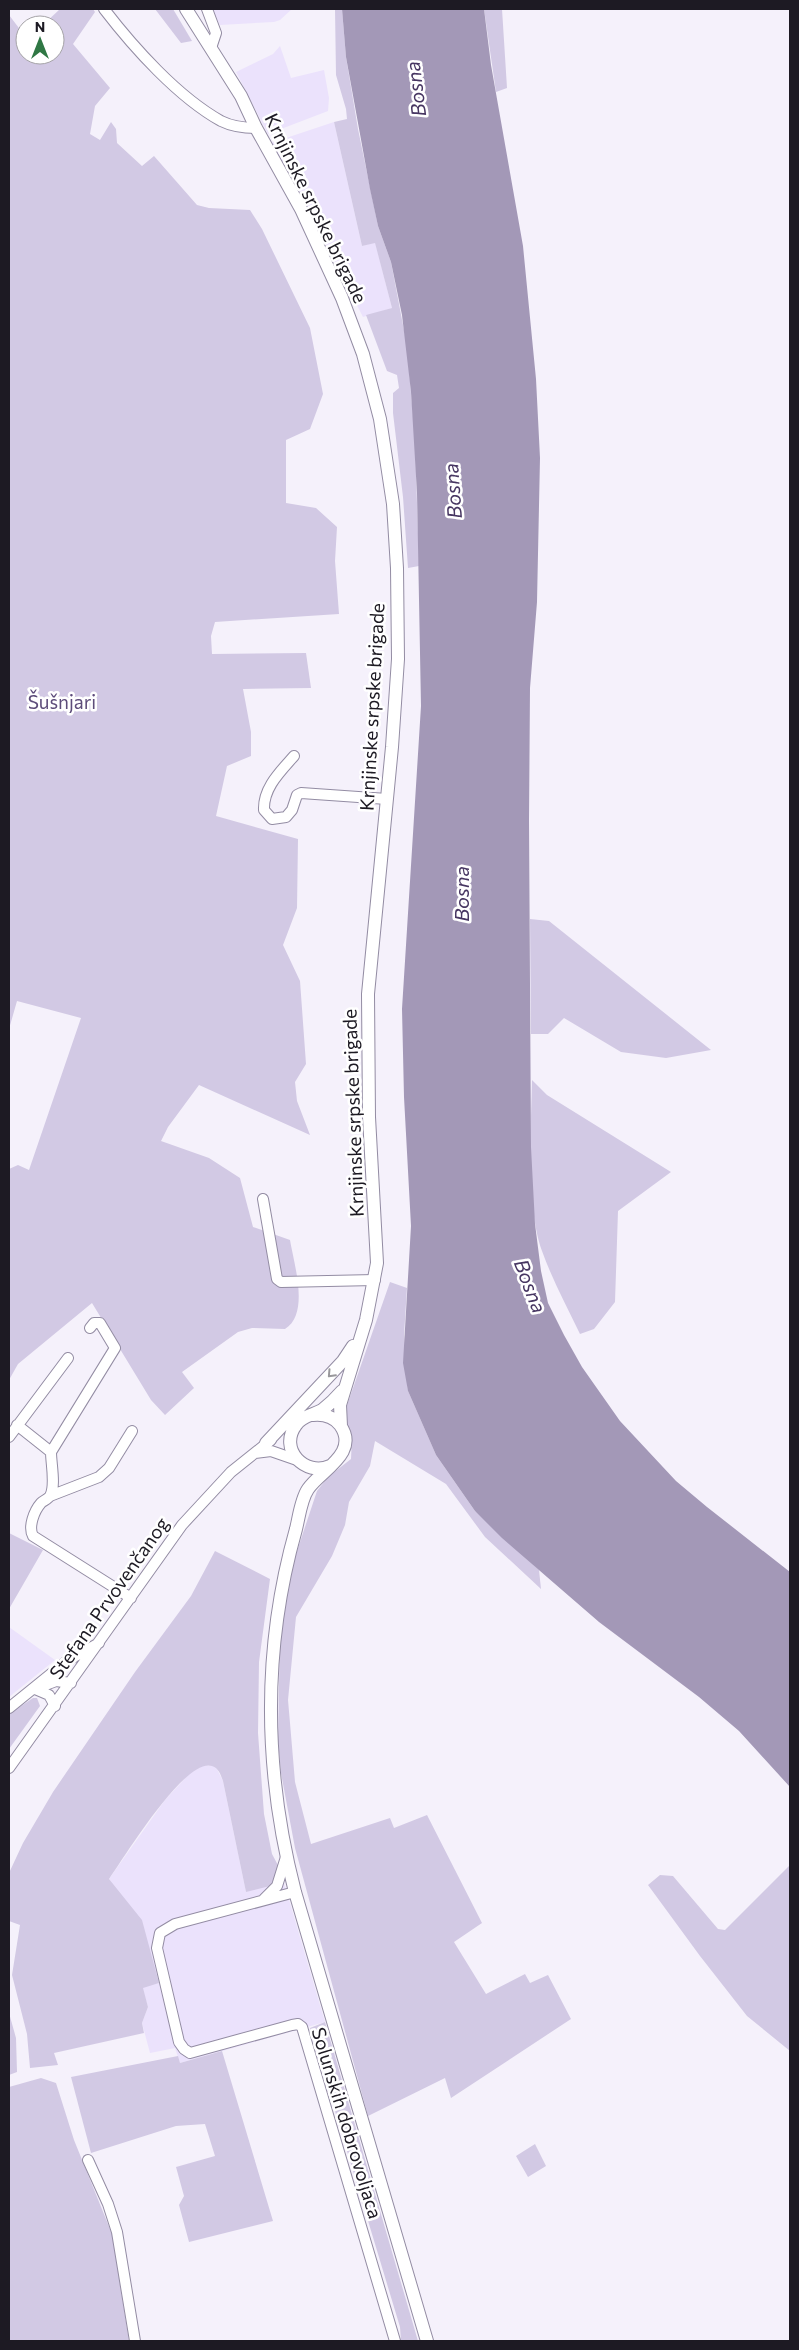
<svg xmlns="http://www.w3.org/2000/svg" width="799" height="2350" viewBox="0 0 799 2350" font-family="Commissioner,sans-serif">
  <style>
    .built { fill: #ebe2fc }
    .green { fill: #d2c9e4 }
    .water { fill: #a398b7 }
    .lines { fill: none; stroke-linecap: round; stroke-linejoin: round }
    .minor-casing { stroke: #938ca3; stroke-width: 12 }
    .major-casing { stroke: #938ca3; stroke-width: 14 }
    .minor { stroke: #fff; stroke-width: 10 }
    .major { stroke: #fff; stroke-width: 12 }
    .oneway { stroke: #99989c }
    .labels { text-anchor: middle; stroke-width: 5; stroke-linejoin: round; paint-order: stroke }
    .street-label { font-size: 19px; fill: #1d1a23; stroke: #fff }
    .park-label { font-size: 19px; fill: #5d4c7a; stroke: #fff }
    .water-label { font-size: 20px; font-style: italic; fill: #473662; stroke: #fff }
  </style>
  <rect width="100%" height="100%" fill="#f5f1fb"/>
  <path class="built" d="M212,9h80l-12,11 -6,2 -54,3z
    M280,46l11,32 33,-8 5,28 -1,13 -60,23 -32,-62 37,-18z
    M334,122l28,124 13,-4 17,66 -29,9 -49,-96 -43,-78z
    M9,1627l46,33 -46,37z
    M204,1765l9,1 4,3 6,12 23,111 34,-23 45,153 -145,41 -5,-15 -25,5 -8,-30 6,-16 -6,-20 17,-4 -50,-104 56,-79 26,-28z"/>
  <path class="green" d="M60,9h33l2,3 -22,32 37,44 -15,18 -5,28 10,6 11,-18 5,7 1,14 25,23 12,-10 43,49 12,3 41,2 12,19 48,99 13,66 -13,35 -24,11v63l30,5 21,19 -2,34 4,53 -124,8 -4,14 1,18 94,-1 5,35 -68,1 8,43v24l-24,10 -11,50 82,23 -1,69 -14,37 17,36 6,83 -11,18 2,19 13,34 -111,-50 -31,42 -7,14 48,17 31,20 13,49 37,13c4,24 20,74 -5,89l-33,-1 -14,4 -56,40 12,16 -29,27 -14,-15 -59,-97 -74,61 -9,16v-211l9,-4 11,5 52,-152 -64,-17 -8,28v-1014l16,21v19h30v-30h-12z
    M155,9h18l19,32 -11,2z
    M335,9h7l4,48 12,72 20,97 13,36 16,84 8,94 4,126 -11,2 -5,-71 -10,-84v-20l6,-5 -2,-13 -10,-4 -21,-56 26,-7 -17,-65 -13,3 -28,-124 13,-3 -1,-10 -10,-34z
    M484,9h18l5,79 -11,4z
    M530,919l19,2 162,129 -45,8 -45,-6 -57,-34 -16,16h-17z
    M532,1080l15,15 124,77 -53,39 -3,91 -21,27 -14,5c-13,-27 -28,-55 -38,-83 -16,-45 -11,-122 -10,-171z
    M390,1282l17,6 -3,47 4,56 28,64 39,56 64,59 2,19 -56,-52 -39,-53 -71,-43 -5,25 -21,36 -4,23 -13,31 -36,61 -8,83 2,23 5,59 16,62 79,-26 4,10 33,-13 55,108 -28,19 32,52 39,-20 5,9 18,-8 23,44 -120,79 -6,-20 -77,38 -73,-268 -14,-75 -3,-32 2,-110 11,-62 26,-78 11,-14 23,-18 1,-22 -7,-17v-9z
    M9,1533l34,17 -34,59z
    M215,1551l55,28 -11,83 -1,71 6,81 8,40 8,15 -10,17 -24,6 -23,-111c-2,-5 -4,-13 -11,-15 -27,-9 -88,92 -103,113l33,41 17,63 -16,5 5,19 -6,16 2,10 -90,20 4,12 -28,3 -3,-34 -15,-59 8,-50 -11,-4v-48l14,-30 30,-51 82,-120 56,-76z
    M33,1698h4l3,8 -31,43v-35z
    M790,1865v186l-43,-35 -47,-60 -52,-71 12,-10 13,1 45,53 7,1z
    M9,2013l7,25 1,34 -8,3z
    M325,2022l93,319h-17l-1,-14 -90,-299z
    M222,2051l51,170 -84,21 -10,-37 5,-9 -8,-29 39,-11 -10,-32 -29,2 -85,27 -20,-76 107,-21 2,7z
    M41,2078l15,5 18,57 38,94 17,107h-120v-254z
    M535,2144l11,22 -18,11 -12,-21z"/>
  <path class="water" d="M342,9h142l7,56 32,181 13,133 4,79 -3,144 -7,86 -1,133 2,326 4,77 6,47 7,32 16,32 18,32 38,54 56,60 31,26 83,65v215l-51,-56 -40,-34 -100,-75 -97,-84 -27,-27 -39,-56 -28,-64 -5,-28 8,-137 -7,-129 -2,-88 19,-303 -4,-213 -6,-101 -9,-77 -11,-53 -13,-36 -8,-37 -24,-132z"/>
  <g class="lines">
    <defs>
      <path id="minor" d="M104,9c30,39 74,88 117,112 10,5 24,7 35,7
        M207,9l9,24 -5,15
        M294,756c-14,16 -31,32 -30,54l8,9 14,-2 6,-7 5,-15 4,-2 86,6
        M263,1199l14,80 4,3 94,-2
        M17,1425l34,27c0,12 5,34 -1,44 -2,3 -7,5 -9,7 -7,8 -13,24 -8,33l98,62
        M9,1437l59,-79
        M51,1452l64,-104 -15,-25h-6l-4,5
        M255,1453l16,-2 26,9
        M50,1496l49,-19 10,-9 23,-37
        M43,1686l13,-5 15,2
        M35,1689l14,6 6,11
        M9,1708l58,-47 32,-18
        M9,1768l173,-243 49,-53 40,-32
        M295,1892l-120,32 -15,9 -3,15 22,94 5,7 6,4 102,-28 6,-1 4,3 93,314
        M264,1899l13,-13 9,-29
        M88,2160l20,44 9,28 18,109"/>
      <path id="major" d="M186,9l55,87 15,32 45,81 41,89 21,56 17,65 13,85 4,64 1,91 -6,88 -24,247 1,123 8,146 -11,57 -26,85 1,21
        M313,1415c10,-1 20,1 27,10 20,28 -19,45 -32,64 -7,10 -9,28 -12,40 -34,120 -32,243 -1,363l132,449
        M266,1443l77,-82 10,-15
        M330,1466c-25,11 -52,-17 -34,-41 6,-9 17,-10 26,-15 8,-6 14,-12 20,-19"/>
    </defs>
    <use href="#minor" class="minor-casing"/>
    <use href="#major" class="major-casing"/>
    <use href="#minor" class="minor"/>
    <use href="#major" class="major"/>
  </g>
  <defs><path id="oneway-chevron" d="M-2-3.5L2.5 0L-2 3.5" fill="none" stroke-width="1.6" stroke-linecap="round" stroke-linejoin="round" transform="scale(1.25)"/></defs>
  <use class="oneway" href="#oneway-chevron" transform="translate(331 1374) rotate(133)"/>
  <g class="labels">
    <g class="street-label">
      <text transform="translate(316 208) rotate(64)" y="7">Krnjinske srpske brigade</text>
      <text transform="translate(372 707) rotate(-87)" y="7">Krnjinske srpske brigade</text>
      <text transform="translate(353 1113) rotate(-92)" y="7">Krnjinske srpske brigade</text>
      <text transform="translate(109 1598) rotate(-55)" y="7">Stefana Prvovenčanog</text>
      <text transform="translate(347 2123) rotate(73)" y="7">Solunskih dobrovoljaca</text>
    </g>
    <g class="park-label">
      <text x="62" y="709">Šušnjari</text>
    </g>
    <g class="water-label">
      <text transform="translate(416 89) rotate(-97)" y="7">Bosna</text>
      <text transform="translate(453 491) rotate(-94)" y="7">Bosna</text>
      <text transform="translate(462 894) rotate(-90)" y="7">Bosna</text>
      <text transform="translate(530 1286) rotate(69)" y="7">Bosna</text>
    </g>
  </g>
  <rect width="799" height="2350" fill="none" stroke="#1d1a23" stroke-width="20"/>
  <g transform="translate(40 40)"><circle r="24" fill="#ffffff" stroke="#a5a3a7"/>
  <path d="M0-4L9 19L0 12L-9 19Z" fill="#2f7744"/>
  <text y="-8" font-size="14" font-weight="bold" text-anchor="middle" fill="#1d1a23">N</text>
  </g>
</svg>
